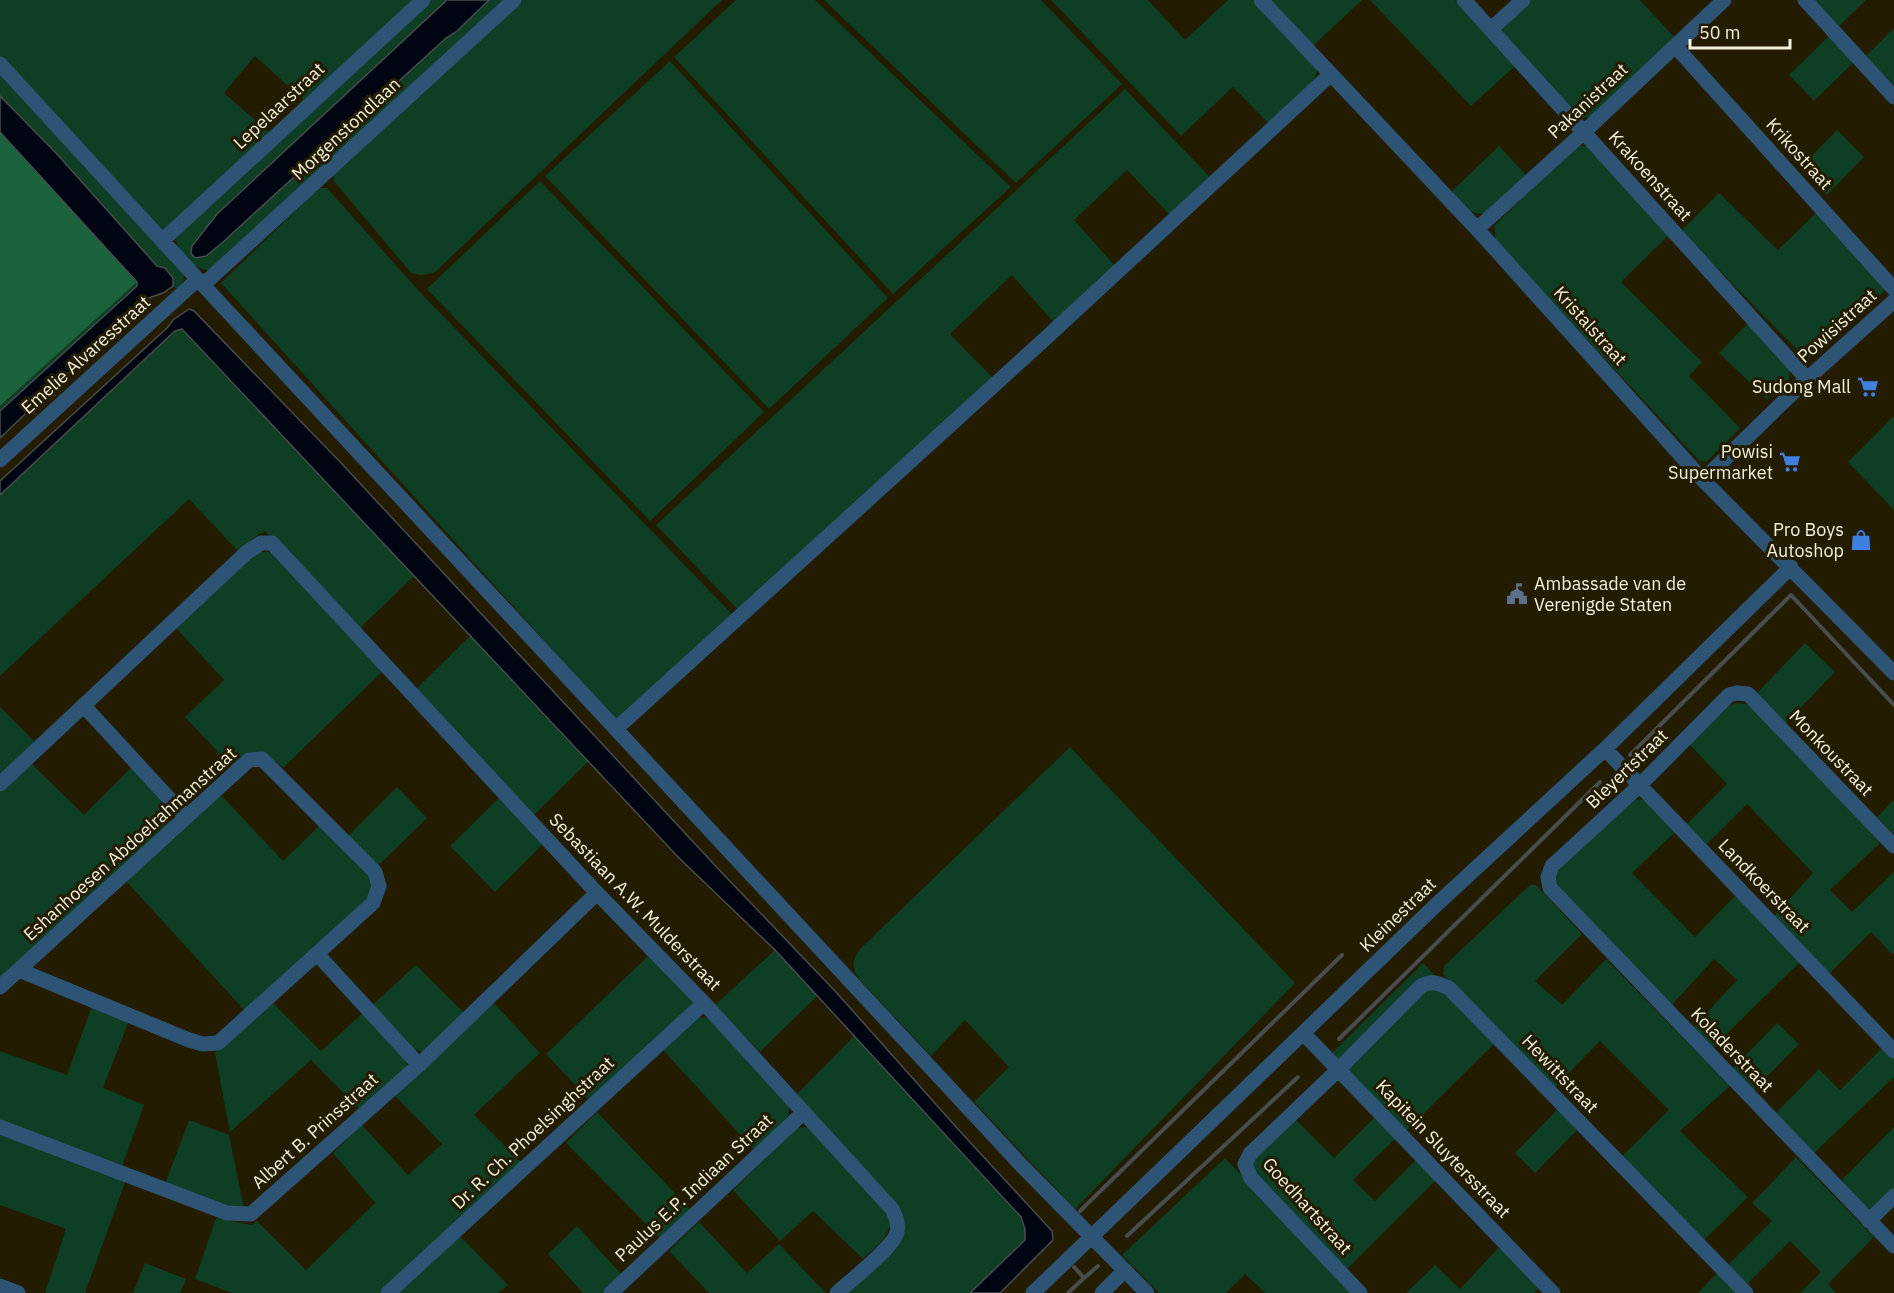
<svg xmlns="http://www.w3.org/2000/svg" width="1894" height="1293" viewBox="0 0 1894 1293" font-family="'IBM Plex Sans',sans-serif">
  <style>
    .green { fill: #0e3e24 }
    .forest { fill: #1b633c }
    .water { fill: #000611; stroke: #494c4e; stroke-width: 1.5 }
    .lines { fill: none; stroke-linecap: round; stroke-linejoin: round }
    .stream { stroke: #494c4e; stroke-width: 4 }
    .minor { stroke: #2d5475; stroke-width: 15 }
    .labels { text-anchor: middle; stroke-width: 6; stroke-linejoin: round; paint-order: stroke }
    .street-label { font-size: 18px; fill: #f3f0de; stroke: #231c01 }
    .poi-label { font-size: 18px; fill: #f3f0de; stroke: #231c01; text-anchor: end }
  </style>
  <rect width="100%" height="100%" fill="#231c01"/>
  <path class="green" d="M0,0h417l-110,103 -52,-47 -31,37 46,40 -103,98 -8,-3 -159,-171z
    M430,0h17l-230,214 -25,33 3,11 11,-2 17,-14 223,-204 10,-6 33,-32h19l-298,270c-14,2 -38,-20 -33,-35z
    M520,0h202l-288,273 -14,2 -9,-2 -78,-93 1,-8z
    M736,0h79l196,187 -118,107 -219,-237z
    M824,0h217l81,84 -106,99z
    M1051,0h97l37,40 43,-40h24l65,67c3,18 -35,44 -49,56l-35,-36 -52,49z
    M1267,0h95l-50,47z
    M1370,0h85l60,66 -44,40z
    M1529,0h111l35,38 -84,79 -7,1 -7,-3 -74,-80 -1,-8z
    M1815,0h51l-27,26z
    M1894,28v57l-28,-29z
    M1830,35l25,26 -41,40 -25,-26z
    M670,61l218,237 -119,111 -224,-233z
    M0,70l184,203c0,8 -2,12 -8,16l-3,-3v-8l-8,-10 -8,-1 -101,-114 -56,-57z
    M1125,89l87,90 -40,38 -45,-47 -53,50 43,48 -62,56 -43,-49 -62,59 44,45 -255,232 -83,-86z
    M1837,130l27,27 -37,38 -27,-27z
    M1499,146l28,30 -39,37c-18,4 -26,-9 -37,-21z
    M1580,146h8l81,89 -48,47 81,80 -13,14 51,52 -34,34 -7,-2 -7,-7 -196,-212 -2,-15 42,-41z
    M540,181l224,231 -114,109 -223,-232z
    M319,188h8l92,103 315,325 -117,105 -396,-438z
    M1719,193l59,57 42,-41 67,75 -3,7 -72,66h-8l-123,-126z
    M137,282v4l-137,125v-5z
    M1749,322l41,48 -1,9 -22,20 -48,-46z
    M182,329l232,247 -56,54 -93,-99 -8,4 -18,17 -50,-53 -189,177v-181l176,-164z
    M1894,416v94l-46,-48z
    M259,552h9l8,2 108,116 -101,98 -14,-12 -11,-3 -26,14 -47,-50 39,-37 -48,-52 74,-72z
    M470,636l119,125 -56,55 -117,-127z
    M1805,643l30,29 -49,51 -30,-29z
    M1737,703l9,1 8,4 126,135 -50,47 22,22 42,-40v81l-2,1 -21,-22 -42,42 -56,-57 40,-44 -66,-69 -40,40 -21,-19 41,-41 -38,-40 40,-38z
    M0,707l35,35 -35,33z
    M1070,747l225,236 -220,226 -101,-107 35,-35 -44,-47 -34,36 -72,-77c-8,-12 -7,-18 1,-30z
    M30,762l54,53 48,-48 39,41 2,8 -3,8 -170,159v-193z
    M397,787l30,31 -50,49 -29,-31z
    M218,792l65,69 38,-37 52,57 -6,18 -122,112 -120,-131z
    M501,796l44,46 -50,50 -45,-46z
    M1640,799l8,4 28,28 -44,42 63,64 41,-42 65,66 -92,90 -19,-20 47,-51 -23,-21 -45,49 -117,-126 6,-11 73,-70z
    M1894,800v34l-17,-17z
    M1530,885h6l46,49 -47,47 27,24 44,-46 124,127 -50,45 68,66 -48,47 -80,-86 49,-48 -69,-69 -47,48 -110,-115 1,-8z
    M775,950l42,46 -57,56 -45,-47z
    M649,955l45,47 -2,5 -102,94 -44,-47z
    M1423,963l75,77 -92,91 -75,-77z
    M416,965l49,49 -42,37 -8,-1 -45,-43z
    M272,1002l49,49 42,-38 43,47 1,7 -46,44 -50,-51 -81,72 -15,-79z
    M493,1002l47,51 -66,62 49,49 -142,129h-149l-37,-14 21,-61 36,7 5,-4 49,49 69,-67 -42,-50 29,-28 46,50 34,-31 -48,-49z
    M92,1006l37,15 -26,67 41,17 -22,62 -122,-47v-69l67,24z
    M701,1017l8,1 79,85c6,21 -19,35 -33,48l-92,-101 31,-30z
    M1777,1023l22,21 -48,49 -21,-22z
    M854,1036l167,181 4,12v10l-55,54h-125l58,-58 2,-12 -4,-14 -106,-113z
    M1883,1047l11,11v19l-82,78 -39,-39 46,-47 21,21z
    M1560,1107l20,20 -45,46 -20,-20z
    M597,1112l96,100 -30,29 -97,-98z
    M1375,1117l21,21 -43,42 22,21 42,-42 20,20 -91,91 -92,-94 -2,-17 42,-41 40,40z
    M189,1120l40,15 15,73 -8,2 -71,-26z
    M806,1127l7,2 78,90c-2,19 -15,28 -28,40l-50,-48 -33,30 -47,-51 64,-62z
    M1894,1127v68l-24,16 -30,-29z
    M0,1132l126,48 -41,113h-40l21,-64 -66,-24z
    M1796,1157l78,80 -46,47 8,9h-36l21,-21 -31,-31 -47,47 -19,-19 48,-48 -20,-18z
    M1225,1158l128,135h-88l-20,-19 -19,19h-67l-37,-38z
    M699,1222l48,51 32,-29 47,49h-117l-40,-42z
    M577,1226l46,50 -18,17h-22l-35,-39z
    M459,1235l49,50 -10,8h-99l-1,-2z
    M1500,1246l40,41 -6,6h-128l29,-28 25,24z
    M145,1263l41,16 -6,14h-47z
    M1720,1270l22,23h-44z"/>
  <path class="forest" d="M0,132l137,150 -137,124z"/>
  <path class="water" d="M447,0h42l-33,32 -10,6 -223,204 -17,14 -11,2 -4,-5 1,-7 25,-32z
    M0,96l56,57 101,113 8,2 8,10v8l-10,7 -17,6 -146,139v-27l137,-125v-4l-137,-150z
    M189,309l5,2 149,154 381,410 112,117 121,136 95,103 1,9 -53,53h-30l55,-53v-11l-4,-12 -246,-267 -96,-92 -497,-529 -7,2 -175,164v-14l168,-154 5,-7z"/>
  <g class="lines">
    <path class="stream" d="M1630,755l161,-160 103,110
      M1339,1039l261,-257
      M1080,1211l262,-256
      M1127,1236l171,-159
      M1084,1278l14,-12
      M1068,1293l16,-15 -10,-11"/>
    <path class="minor" d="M1261,0l216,229 226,251 191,193
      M1464,0l343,379
      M1805,0l89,97
      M1491,29l32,-29
      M1675,46l219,243
      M0,64l203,221 819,881 125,127
      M1477,229l107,-97 140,-132
      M163,240l260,-240
      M203,285l311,-285
      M0,460l198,-181
      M1703,480l104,-101 87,-78
      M84,706l102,111
      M617,728l430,-391 283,-262
      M1605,749l289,302
      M0,784l246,-231 15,-10h11l325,350 107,110 188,206c4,7 7,14 5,23 -3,15 -47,49 -60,61
      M1894,846l-146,-152 -11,-1 -8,2 -90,91 -87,80 -4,11 2,11 344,358
      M318,955l101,110
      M0,987l249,-227 13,-1 113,113 4,14 -6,17 -155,140 -15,1 -14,-4 -170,-70
      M1304,1034l249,259
      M0,1127l227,86 24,1 168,-149 178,-172
      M1869,1221l25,-25
      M0,1286l18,7
      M388,1293l316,-290
      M611,1293l193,-181
      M1033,1293l403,-388 169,-156 186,-182
      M1102,1293l23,-23
      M1360,1293l-109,-115 -6,-14 5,-10 89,-85 82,-83c11,-6 17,-3 28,2l297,305"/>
  </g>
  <defs>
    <symbol id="supermarket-bare" viewBox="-9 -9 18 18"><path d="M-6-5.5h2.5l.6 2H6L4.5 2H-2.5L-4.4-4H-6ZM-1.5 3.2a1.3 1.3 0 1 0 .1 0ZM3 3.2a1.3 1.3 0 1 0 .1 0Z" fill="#3f7fe0" stroke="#231c01" stroke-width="2.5" paint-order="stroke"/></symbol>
    <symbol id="shop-bare" viewBox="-9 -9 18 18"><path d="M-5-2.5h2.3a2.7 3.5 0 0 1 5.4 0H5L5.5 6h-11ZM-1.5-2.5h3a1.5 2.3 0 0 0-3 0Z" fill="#3f7fe0" stroke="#231c01" stroke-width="2.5" paint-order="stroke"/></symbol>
    <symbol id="civic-bare" viewBox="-9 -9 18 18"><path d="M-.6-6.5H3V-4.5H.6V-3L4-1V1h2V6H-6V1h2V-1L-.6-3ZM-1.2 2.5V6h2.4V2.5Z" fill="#5c6f8a" stroke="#231c01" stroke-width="2.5" paint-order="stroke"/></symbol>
  </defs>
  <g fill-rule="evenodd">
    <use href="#supermarket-bare" x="1853" y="372" width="30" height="30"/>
    <use href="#supermarket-bare" x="1775" y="447" width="30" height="30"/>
    <use href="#shop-bare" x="1846" y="525" width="30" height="30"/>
    <use href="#civic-bare" x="1502" y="579" width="30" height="30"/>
  </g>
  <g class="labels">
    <g class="street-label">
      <text transform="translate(1588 101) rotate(-43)" y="6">Pakanistraat</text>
      <text transform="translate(279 106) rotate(-43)" y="6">Lepelaarstraat</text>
      <text transform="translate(346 129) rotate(-43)" y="6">Morgenstondlaan</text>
      <text transform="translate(1799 154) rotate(48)" y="6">Krikostraat</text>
      <text transform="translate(1650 176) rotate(48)" y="6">Krakoenstraat</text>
      <text transform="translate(1590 326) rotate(48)" y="6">Kristalstraat</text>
      <text transform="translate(1837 326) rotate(-42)" y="6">Powisistraat</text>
      <text transform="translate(86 355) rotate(-42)" y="6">Emelie Alvaresstraat</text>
      <text transform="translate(1831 753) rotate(46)" y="6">Monkoustraat</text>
      <text transform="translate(1627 769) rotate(-44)" y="6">Bleyertstraat</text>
      <text transform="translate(130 844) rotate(-42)" y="6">Eshanhoesen Abdoelrahmanstraat</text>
      <text transform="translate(1764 886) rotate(46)" y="6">Landkoerstraat</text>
      <text transform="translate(635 902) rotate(46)" y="6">Sebastiaan A.W. Mulderstraat</text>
      <text transform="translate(1398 915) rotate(-44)" y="6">Kleinestraat</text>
      <text transform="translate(1732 1050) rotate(46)" y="6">Koladerstraat</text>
      <text transform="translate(1560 1074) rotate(46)" y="6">Hewittstraat</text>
      <text transform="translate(315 1131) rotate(-42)" y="6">Albert B. Prinsstraat</text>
      <text transform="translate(533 1133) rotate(-43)" y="6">Dr. R. Ch. Phoelsinghstraat</text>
      <text transform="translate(1443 1149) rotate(46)" y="6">Kapitein Sluytersstraat</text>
      <text transform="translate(694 1188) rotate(-43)" y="6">Paulus E.P. Indiaan Straat</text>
      <text transform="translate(1307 1206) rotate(48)" y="6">Goedhartstraat</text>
    </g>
    <g class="poi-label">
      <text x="1851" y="393">Sudong Mall</text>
      <text x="1773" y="458">Powisi<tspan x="1773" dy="21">Supermarket</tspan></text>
      <text x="1844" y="536">Pro Boys<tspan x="1844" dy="21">Autoshop</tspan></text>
      <text x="1534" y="590" text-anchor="start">Ambassade van de<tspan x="1534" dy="21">Verenigde Staten</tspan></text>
    </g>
  </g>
  <path d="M1690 39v9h100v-9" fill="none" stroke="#f3f0de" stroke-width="3"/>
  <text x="1699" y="39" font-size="18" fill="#f3f0de" stroke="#231c01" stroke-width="4.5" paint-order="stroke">50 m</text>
</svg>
